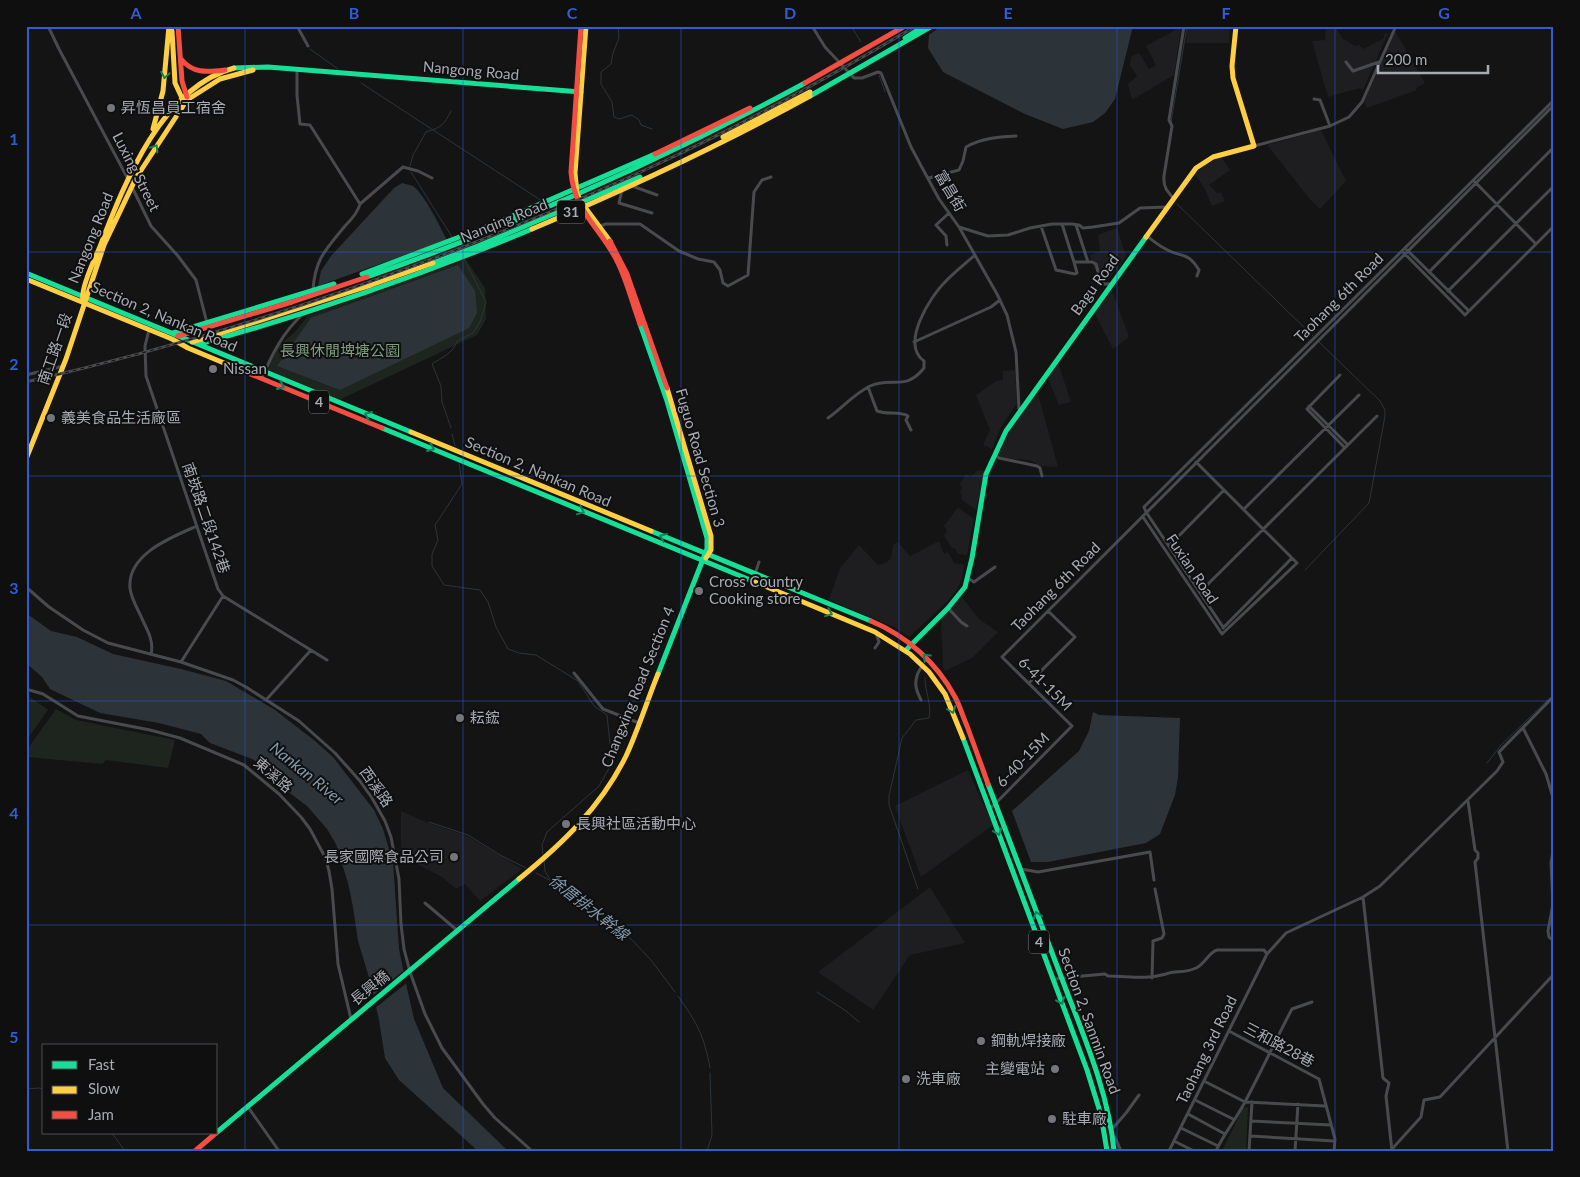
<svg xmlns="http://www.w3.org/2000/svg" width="1580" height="1177" viewBox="0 0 1580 1177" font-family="Lato,'Noto Sans TC',sans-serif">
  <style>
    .built { fill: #1e1e20 }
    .green { fill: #1e251f }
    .water { fill: #2c3439 }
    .pier { fill: #141415 }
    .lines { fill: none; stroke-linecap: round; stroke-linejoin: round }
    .stream { stroke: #2c3439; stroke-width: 1 }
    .street { stroke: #494a4d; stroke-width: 3 }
    .fast { stroke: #16e098; stroke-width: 5 }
    .slow { stroke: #ffcf43; stroke-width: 5 }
    .jam { stroke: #f24e42; stroke-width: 5 }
    .rail-casing { stroke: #4a4b4d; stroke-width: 3 }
    .rail { stroke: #0f0f10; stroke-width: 1; stroke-dasharray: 4; stroke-linecap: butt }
    .oneway { stroke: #13825b }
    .grid { fill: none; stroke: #325cd3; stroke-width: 1; stroke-opacity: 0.55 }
    .poi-dot { fill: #74767c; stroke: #0f0f10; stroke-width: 2 }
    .labels { text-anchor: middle; stroke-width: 4; stroke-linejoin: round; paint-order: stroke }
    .shield { fill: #0f0f10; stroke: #797c83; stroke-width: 1 }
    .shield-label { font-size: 14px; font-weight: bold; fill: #a7abb4 }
    .street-label { font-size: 15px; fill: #a7abb4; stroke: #0f0f10 }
    .poi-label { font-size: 15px; fill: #a7abb4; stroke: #0f0f10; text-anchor: start }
    .park-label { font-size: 15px; fill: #7f9e80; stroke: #0f0f10 }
    .water-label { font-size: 16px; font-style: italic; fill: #809aad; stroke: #0f0f10 }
    .neatline { fill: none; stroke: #325cd3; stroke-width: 2 }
    .grid-label { font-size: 16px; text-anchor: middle; font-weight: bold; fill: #325cd3 }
  </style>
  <rect width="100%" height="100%" fill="#141415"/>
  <path class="built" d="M1187,26h43l-1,17h-43z
    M1320,26h15l7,12 13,8 4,-1 4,4 21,-11v-4l4,-1 -25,57 -3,-2 -32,9 -16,-56 13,-1 1,-13z
    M1181,27l-7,48 -42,25 -4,-16 9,-8 -7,-11 1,-8 8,-4 10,16 7,-4 -10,-19z
    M1395,31l30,52 -9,5 1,2 -50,18 -3,-7z
    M1321,130l25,51 -26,28 -11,-11 -42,-53z
    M1221,156l9,14 -21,15 8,8 4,-1 4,9 -13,5 -8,-19 -10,-13 12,-11z
    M1117,228l9,28 -20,27 -5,-1 -5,-12 -2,-1 -4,-14 10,-4 -2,-16z
    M1112,290l17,47 -16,12 -19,-37z
    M1058,362l13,40 -12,3 -12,-29z
    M1015,370l2,33 -17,26 -8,20 -9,-4 7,-15 -14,-35 20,-14 7,-1v-9z
    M1037,390l21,77 -18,-1 -10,-6 -20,-1 -12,-3 13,-28z
    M978,470l7,1 -9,39 -15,-11 1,-5 -2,-1 2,-5 -2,-4 6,-10 4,4z
    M958,507l16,12 -7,36 -9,-1 -3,-6h-3l-8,-12 3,-6 -3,-4z
    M939,541l5,13 4,-2 6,11 10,2 -2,13 -5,12 -9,11 -39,36 -15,-10 -65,-27 11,-32 19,-23 19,20 8,-2 5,-5 2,-13 5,-3 12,14z
    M961,596l18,23 19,13 -26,26 -27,13 -2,-3 -2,-51 14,-13z
    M968,770l25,55 -72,52 -26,-71z
    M401,811l20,9 46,16 55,33 -42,32 -15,-17 -9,5 -14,-12 -35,-18 -6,-12z
    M930,887l35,56 -55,12 -37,55 -55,-38z"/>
  <path class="green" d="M466,260l19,28 1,31 -9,16 -138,65 -72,-30 8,-22 19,-15 14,-17z
    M26,694l22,16 -22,31z
    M56,709l20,11 99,20 -7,28 -62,-8 -4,4 -74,-7 1,-10z
    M1248,1107l-2,44h-24l21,-43z"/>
  <path class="water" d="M941,26h192l-18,73 -10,14 -12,9 -30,7 -38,-15 -82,-42 -15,-24 1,-13z
    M402,183c3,1 8,2 11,3 12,9 27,41 34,54l-129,46 3,-15 10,-15 63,-68z
    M458,265l17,26 2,22 -8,15 -129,62 -63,-24 34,-48z
    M26,613l25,18 26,6 36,17 68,15 45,12 49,29 40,31 18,16 41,53 9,19 10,33 6,87 8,39 7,31 29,69 65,63h-30l-79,-71 -14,-22 -6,-38 -8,-36 -13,-43 -5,-34 -5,-24 -12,-39 -9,-15 -20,-23 -16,-12 -14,-19 -25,-16 -42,-16 -9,-9 -42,-11 -59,-10 -50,-24 -8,-12 -16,-14z
    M1093,712l6,3 81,3 -2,59 -3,18 -15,39 -14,9 -98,19h-17l-19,-51 67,-60 10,-20z"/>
  <path class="pier" d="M403,971l4,5 1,6 -34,27 -3,-12z"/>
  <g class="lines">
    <path class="stream" d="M618,26l1,12 -6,15 -2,11 -10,8v12l11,18 2,15 5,2 13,-4 7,5 2,5 11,4
      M851,26l10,16
      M310,49l28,20
      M879,75l6,17
      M361,83l181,118
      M1171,122l16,-96
      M410,166l3,-11 13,-23c16,-5 18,-7 25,-21
      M411,172l41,65
      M1177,204l136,132
      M451,428l-9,-26 -1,-16 -9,-22c10,-7 21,-10 25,-23l16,-8 7,-11 6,-20 -22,-43
      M452,434l3,12
      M459,463l3,21 -27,41 3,15 -6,14v12l12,19 36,5 8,12 8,25 12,22 11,4 17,2 42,26 16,25 13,9 5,48 -13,23 -52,46 -5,13 1,10
      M1305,570l64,-67 16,-87v-6l-5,-9 -61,-59
      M1487,763l15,-19 52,-50
      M429,822l39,13 32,20 26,13
      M544,861l1,10 6,10
      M536,873l46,24 49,42 20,21 24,32
      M918,889l-29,-84v-9l13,-58 14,-18 13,-2c3,-13 -4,-26 -4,-40
      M817,992l29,19 13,11
      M678,996c19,27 26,39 32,72
      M26,1089l14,-1 4,2
      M112,1133l13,18
      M707,1151l5,-16 -2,-62"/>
    <path class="street" d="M48,26l11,23 70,132
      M297,26l11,20
      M812,26l13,21 29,31h8l16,-6 3,1 30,74 28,52 20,28 38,67 10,21 9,37 3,57
      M1346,62l7,9 26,-9
      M297,70v25l3,29 10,1 50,79c-2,8 -9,16 -15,22 -19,23 -30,33 -32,64
      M1314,99l6,1 10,26
      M1254,146l76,-20 19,-9 13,-15 34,-76
      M929,178l30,-8 4,-9 3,-14c16,-9 32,-10 50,-11
      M1475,182l61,62
      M632,186l25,9
      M132,187l19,39 27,30 18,24 11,43
      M622,190l-3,13 33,10
      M1174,199c-7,-8 -11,-12 -10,-23l8,-50 -3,-6 15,-94
      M360,204l43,-37 15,4 14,7
      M1062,224l12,38
      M1076,225l12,37
      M600,226l6,-2h34l39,27 19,8 16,3 6,8 3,13 5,3 20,-11 6,-83 8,-12 9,-3
      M1041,226l15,44 19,4 2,-1 -3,-11h18l4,2 4,15 4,5h7
      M959,227l29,9 20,-1 22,-7 22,-4h20l7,1 4,3 10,-1 26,-4 21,-15 27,-1
      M1147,236c5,4 11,9 17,12 15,10 23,2 35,22l-2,6
      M947,245l-1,-9 -10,-11 13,-12
      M1407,250l62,61
      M1404,253l61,62 89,-89
      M1429,272l125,-125
      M1448,291l106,-105
      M149,330l-4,16 1,30 72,213 5,7 104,64
      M914,342l77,-35 9,-7
      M26,375l37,-9
      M1340,375l-33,34 38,39
      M262,378c10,-24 21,-46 41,-64
      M868,387l9,24c11,4 22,0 31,5l-2,4 5,10
      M1309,406l39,39
      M828,418c14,-10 26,-24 42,-32 22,-10 35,6 54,-18v-7c-24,-17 6,-64 21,-79 9,-10 20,-18 30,-27
      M995,455l4,3 38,8 3,2 2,8
      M1196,462l101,101 -75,71
      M1244,509l115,-114
      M1146,512l-2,-5 410,-407
      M1146,512l77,115
      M1143,517l79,117
      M1169,546l55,-56
      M755,574l4,-12
      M968,578l6,4 21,-15
      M26,587l23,20 34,23 25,13 73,19 52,18 13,7 53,34 36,32 25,28 12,17 13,23 6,16 8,42 2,45 3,25 6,23 15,42 17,34 41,56 12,14 37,33
      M1200,592l177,-176
      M948,608l13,14 6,4
      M1223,628l69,-70
      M875,648l4,-6 -3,-9
      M151,654c3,-12 -3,-23 -8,-33 -4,-10 -12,-22 -13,-33 -3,-34 42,-51 67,-62
      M181,662l42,-66
      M574,673l29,36 36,14
      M1029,683l46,-46 -27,-26
      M26,689l17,5 35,22 72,14 30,8 64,27 35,29 22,23 9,12 15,28 4,14 3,18 6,75 13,55
      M266,700l45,-50
      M921,700c-4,-8 -7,-15 -4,-24 1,-5 4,-7 5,-11
      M1523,728l23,46 8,27
      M1468,801l7,49 3,3v5l-3,4 33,289
      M990,809l82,-83 -70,-69 552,-552
      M1554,845l-3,18 2,41 -5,27 1,6 5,4
      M1021,869l17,3 112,-20 4,28
      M1363,897l20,181 6,5 -3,13 6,55
      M425,903l33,28
      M1152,978l1,-37 9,-3 2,-4 -9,-45
      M1054,980l6,-2 45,-4 3,2c21,0 37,4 58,-2 10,-4 17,0 30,-6 9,-4 12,-15 21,-18h47l3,4
      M1229,1031l90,48 16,60 -1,12
      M1204,1081l41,21 80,4
      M1195,1100l38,19
      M248,1107l31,44
      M1188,1114l37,20
      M1103,1118l7,11
      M1251,1121l80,4
      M1113,1128l13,-15 13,-18
      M1181,1128l37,18
      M1250,1136l84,5
      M1115,1137l6,14
      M1174,1141l20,10
      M1392,1149l29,-32 3,-17 16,-3 114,-123
      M1169,1151l98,-197 19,-21 77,-36 17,-11 117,-115 6,-9 -4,-10 55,-56
      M1216,1151c8,-18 21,-33 30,-51 16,-30 30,-61 46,-91l20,-7
      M1249,1151l3,-49
      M1295,1151l3,-47"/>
    <path class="fast" d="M905,38l19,-12
      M234,68l34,-1 313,25
      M810,96l122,-70
      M433,263l45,-17 162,-69
      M26,273l385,159
      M362,274l137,-52 156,-68
      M367,277c151,-53 297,-118 438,-194
      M640,324l27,77 40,137v11l-49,125
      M173,333l161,-49
      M199,344c113,-31 225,-70 333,-115
      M382,428l373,154
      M651,531l220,90
      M906,650l42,-42 17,-21 7,-29 14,-84 20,-43 140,-194
      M963,738l124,332 14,45 6,36
      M988,784c26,68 51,135 77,203 20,52 44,108 49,164
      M216,1133l303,-254"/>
    <path class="slow" d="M586,26l-11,147 2,21 7,12 26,35
      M172,31l3,52 7,15 3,1
      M153,129l10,-38 6,-65
      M723,137l87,-45
      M532,229c95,-40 187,-83 278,-133
      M1146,237l50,-69 17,-11 41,-11 -21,-68 -1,-12 4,-40
      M26,279l146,60 16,9 48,20
      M83,300c-3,-10 11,-40 16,-51 25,-64 61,-161 135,-181
      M192,342l179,-57 62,-22
      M667,388l44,148v14l-5,8
      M411,432l240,99
      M26,459l40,-100 38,-114 32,-67 51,-78 33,-21 33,-9
      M755,582l120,50 35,22 19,18 16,22 18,44
      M519,879c43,-35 82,-72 107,-123 12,-26 21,-55 32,-82"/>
    <path class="jam" d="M178,26l4,55 5,16
      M581,26l-10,146c3,40 30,56 46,89 10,19 15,42 23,63
      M181,59c12,15 26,13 44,11
      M805,83l100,-57
      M655,154l95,-46
      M610,241l17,33 40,114
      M178,336l114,-34 75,-25
      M236,368l146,60
      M871,621c36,15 66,42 84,76 5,9 8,20 12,29 7,19 14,38 21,58
      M195,1151l21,-18"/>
    <defs>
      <path id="rail" d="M26,382c218,-50 432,-125 634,-219 88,-41 173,-88 256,-137"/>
    </defs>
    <use href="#rail" class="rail-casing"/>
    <use href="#rail" class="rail"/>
  </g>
  <defs><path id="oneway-chevron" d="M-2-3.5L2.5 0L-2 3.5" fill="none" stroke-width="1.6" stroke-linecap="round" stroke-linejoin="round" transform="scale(1.25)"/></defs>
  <g class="oneway">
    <use href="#oneway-chevron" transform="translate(165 75) rotate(100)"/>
    <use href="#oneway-chevron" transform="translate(155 148) rotate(-58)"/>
    <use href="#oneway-chevron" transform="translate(281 386) rotate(23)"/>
    <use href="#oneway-chevron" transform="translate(368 415) rotate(-157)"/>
    <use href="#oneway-chevron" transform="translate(431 448) rotate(23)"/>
    <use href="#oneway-chevron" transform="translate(581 511) rotate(22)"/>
    <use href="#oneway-chevron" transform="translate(663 537) rotate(-158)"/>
    <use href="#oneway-chevron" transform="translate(829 613) rotate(22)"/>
    <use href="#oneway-chevron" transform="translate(926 657) rotate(-136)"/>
    <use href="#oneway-chevron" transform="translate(952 710) rotate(69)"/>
    <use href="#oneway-chevron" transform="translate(998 832) rotate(70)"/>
    <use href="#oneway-chevron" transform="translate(1037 915) rotate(-110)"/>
    <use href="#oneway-chevron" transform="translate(1061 1001) rotate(68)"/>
  </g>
  <path class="grid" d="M245,26v1125M463,26v1125M681,26v1125M899,26v1125M1117,26v1125M1335,26v1125M26,252h1528M26,476h1528M26,701h1528M26,925h1528"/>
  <g class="poi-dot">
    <circle cx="111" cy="108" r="5"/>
    <circle cx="213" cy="369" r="5"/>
    <circle cx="51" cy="418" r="5"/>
    <circle cx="699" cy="591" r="5"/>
    <circle cx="460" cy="718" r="5"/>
    <circle cx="566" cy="824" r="5"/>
    <circle cx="454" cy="857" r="5"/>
    <circle cx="981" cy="1041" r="5"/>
    <circle cx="1055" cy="1069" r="5"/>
    <circle cx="906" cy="1079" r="5"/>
    <circle cx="1052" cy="1119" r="5"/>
  </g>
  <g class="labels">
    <g class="shield">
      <rect x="557" y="200.5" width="28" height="23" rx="4"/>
      <rect x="309" y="390.5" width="20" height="23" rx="4"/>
      <rect x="1029" y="930.5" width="20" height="23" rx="4"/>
    </g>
    <g class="shield-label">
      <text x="571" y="217">31</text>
      <text x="319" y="407">4</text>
      <text x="1039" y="947">4</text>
    </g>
    <g class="street-label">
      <text transform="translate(471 71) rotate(5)" y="5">Nangong Road</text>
      <text transform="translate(136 172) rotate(63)" y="5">Luxing Street</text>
      <text transform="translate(950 191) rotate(59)" y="5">富昌街</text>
      <text transform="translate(504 221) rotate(-22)" y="5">Nanqing Road</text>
      <text transform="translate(91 238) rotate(-68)" y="5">Nangong Road</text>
      <text transform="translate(1095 285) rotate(-54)" y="5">Bagu Road</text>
      <text transform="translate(1339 298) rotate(-45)" y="5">Taohang 6th Road</text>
      <text transform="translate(164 317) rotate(23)" y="5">Section 2, Nankan Road</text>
      <text transform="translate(55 349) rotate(-71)" y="5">南工路一段</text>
      <text transform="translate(700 458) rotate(74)" y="5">Fuguo Road Section 3</text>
      <text transform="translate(538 472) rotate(23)" y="5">Section 2, Nankan Road</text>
      <text transform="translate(206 518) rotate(71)" y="5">南崁路二段142巷</text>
      <text transform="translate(1192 569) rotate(56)" y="5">Fuxian Road</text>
      <text transform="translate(1056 587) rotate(-45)" y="5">Taohang 6th Road</text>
      <text transform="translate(1045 684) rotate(45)" y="5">6-41-15M</text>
      <text transform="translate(638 687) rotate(-68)" y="5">Changxing Road Section 4</text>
      <text transform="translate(1023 760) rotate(-46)" y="5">6-40-15M</text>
      <text transform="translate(273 775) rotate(41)" y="5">東溪路</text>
      <text transform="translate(376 787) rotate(55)" y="5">西溪路</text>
      <text transform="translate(370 988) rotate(-39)" y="5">長興橋</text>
      <text transform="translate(1089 1021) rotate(70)" y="5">Section 2, Sanmin Road</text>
      <text transform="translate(1279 1045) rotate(28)" y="5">三和路28巷</text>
      <text transform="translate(1207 1050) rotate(-64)" y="5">Taohang 3rd Road</text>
    </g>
    <g class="poi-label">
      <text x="121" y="113">昇恆昌員工宿舍</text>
      <text x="223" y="374">Nissan</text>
      <text x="61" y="423">義美食品生活廠區</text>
      <text x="709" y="587">Cross Country<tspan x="709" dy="17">Cooking store</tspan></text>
      <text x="470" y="723">耘鋐</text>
      <text x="576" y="829">長興社區活動中心</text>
      <text x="444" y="862" text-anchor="end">長家國際食品公司</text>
      <text x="991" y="1046">鋼軌焊接廠</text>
      <text x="1045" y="1074" text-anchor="end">主變電站</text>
      <text x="916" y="1084">洗車廠</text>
      <text x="1062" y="1124">駐車廠</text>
    </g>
    <g class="park-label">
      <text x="340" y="356">長興休閒埤塘公園</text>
    </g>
    <g class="water-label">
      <text transform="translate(307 773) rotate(39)" y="6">Nankan River</text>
      <text transform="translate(589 907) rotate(38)" y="6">徐厝排水幹線</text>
    </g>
  </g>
  <rect width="1580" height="1177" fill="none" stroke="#0f0f10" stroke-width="55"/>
  <rect x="42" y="1044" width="175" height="90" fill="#0f0f10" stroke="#4c4d52"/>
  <rect x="52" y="1061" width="25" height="8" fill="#16e098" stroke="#4c4d52"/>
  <text x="88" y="1070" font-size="15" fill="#a7abb4">Fast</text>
  <rect x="52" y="1086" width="25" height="8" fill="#ffcf43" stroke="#4c4d52"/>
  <text x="88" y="1094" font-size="15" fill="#a7abb4">Slow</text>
  <rect x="52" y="1111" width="25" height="8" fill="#f24e42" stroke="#4c4d52"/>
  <text x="88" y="1120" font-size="15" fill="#a7abb4">Jam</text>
  <path d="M1378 65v8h110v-8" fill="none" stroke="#a7abb4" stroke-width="2.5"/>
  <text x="1385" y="65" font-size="15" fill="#a7abb4" stroke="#0f0f10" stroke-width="4" paint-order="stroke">200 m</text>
  <rect x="28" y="28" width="1524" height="1122" class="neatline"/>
  <g class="grid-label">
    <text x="136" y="19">A</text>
    <text x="354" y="19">B</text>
    <text x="572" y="19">C</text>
    <text x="790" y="19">D</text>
    <text x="1008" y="19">E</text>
    <text x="1226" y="19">F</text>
    <text x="1444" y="19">G</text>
    <text x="14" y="145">1</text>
    <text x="14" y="370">2</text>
    <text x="14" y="594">3</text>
    <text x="14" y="819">4</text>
    <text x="14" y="1043">5</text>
  </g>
</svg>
